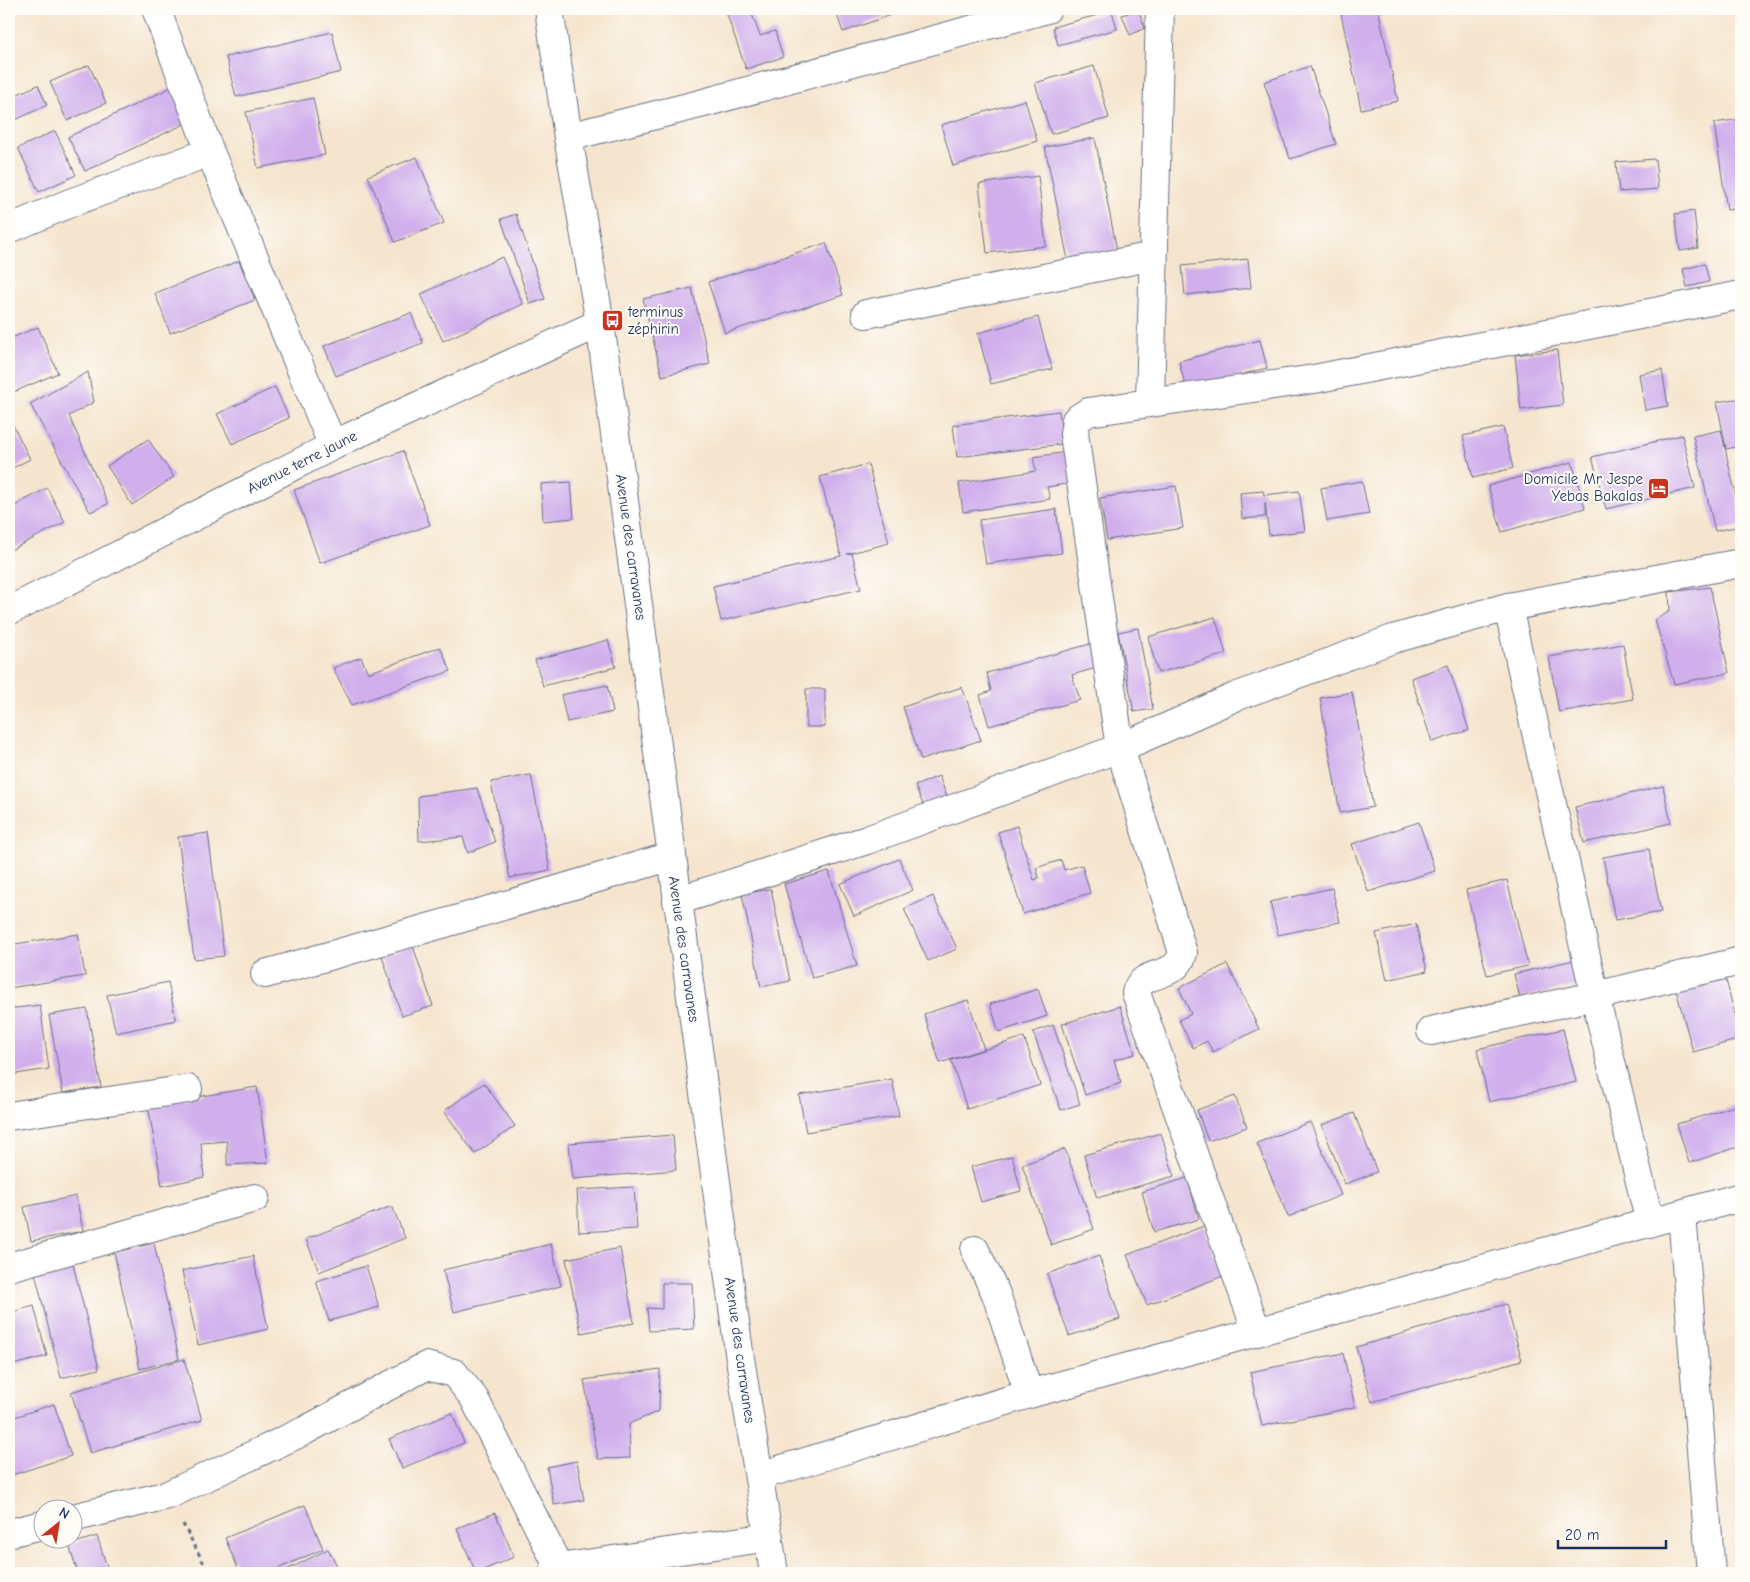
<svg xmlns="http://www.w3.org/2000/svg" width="1750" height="1582" viewBox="0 0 1750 1582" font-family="'Comic Neue',sans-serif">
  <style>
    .building { fill: #d0afec }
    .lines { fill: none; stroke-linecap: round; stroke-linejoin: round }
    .minor-casing { stroke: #686f85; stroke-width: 30 }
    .tertiary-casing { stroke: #686f85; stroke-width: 30 }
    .path { stroke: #686f85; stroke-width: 3; stroke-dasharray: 4 4; stroke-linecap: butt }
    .minor { stroke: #fff; stroke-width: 28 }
    .tertiary { stroke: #fff; stroke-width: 28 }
    .labels { text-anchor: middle; stroke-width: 4; stroke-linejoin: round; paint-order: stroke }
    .poi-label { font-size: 15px; fill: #1b2f5e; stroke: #fdfcf7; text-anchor: start }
    .street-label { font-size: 15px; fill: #1b2f5e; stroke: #fdfcf7 }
  </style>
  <rect width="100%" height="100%" fill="#fdfcf7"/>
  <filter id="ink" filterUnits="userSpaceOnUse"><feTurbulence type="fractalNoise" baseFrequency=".02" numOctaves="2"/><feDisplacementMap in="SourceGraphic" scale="10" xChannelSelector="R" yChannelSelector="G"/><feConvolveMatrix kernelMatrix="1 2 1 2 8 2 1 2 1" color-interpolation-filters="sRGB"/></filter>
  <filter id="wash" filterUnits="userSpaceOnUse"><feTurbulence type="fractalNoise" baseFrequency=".0096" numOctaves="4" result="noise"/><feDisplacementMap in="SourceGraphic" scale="20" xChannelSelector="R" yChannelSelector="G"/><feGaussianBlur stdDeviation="1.12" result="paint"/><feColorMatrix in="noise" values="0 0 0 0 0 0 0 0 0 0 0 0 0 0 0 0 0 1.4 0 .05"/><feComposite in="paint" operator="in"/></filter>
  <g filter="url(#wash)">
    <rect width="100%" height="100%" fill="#f6e5ce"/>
    <g id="blocks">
      <path class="building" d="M725,9h25l10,27 15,-5 8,26 -37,12z
        M835,9h56l2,5 -50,18z
        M1138,9l7,19 -15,7 -8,-20z
        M1340,9h38l20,92 -37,8z
        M1112,11l5,18 -59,16 -5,-18z
        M332,32l9,40 -105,25 -10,-40z
        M89,65l17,38 -39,18 -17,-39z
        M1094,66l15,52 -58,16 -16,-51z
        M1310,66l26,78 -46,15 -26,-77z
        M178,84l17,35 -110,52 -17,-34z
        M38,85l9,20 -38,18v-25z
        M313,98l12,57 -67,13 -12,-56z
        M1025,100l12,41 -84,25 -12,-41z
        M1741,119v89l-14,2 -13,-87z
        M55,131l21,44 -37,17 -21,-44z
        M1095,138l22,113 -49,9 -23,-113z
        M417,157l27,66 -49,19 -27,-66z
        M1655,159l3,30 -39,3 -3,-30z
        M1038,176l8,70 -59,7 -8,-69z
        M1694,211l4,37 -18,3 -5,-37z
        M516,214l29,85 -15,5 -29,-85z
        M826,243l17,52 -118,38 -17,-51z
        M502,257l21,47 -80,37 -22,-47z
        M1248,259l3,29 -66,7 -3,-29z
        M239,261l16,39 -85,33 -15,-40z
        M1705,264l4,18 -22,5 -4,-18z
        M692,288l18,76 -48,12 -19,-77z
        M411,313l12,30 -87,33 -12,-30z
        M1038,317l14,52 -61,15 -13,-51z
        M38,327l20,46 -49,21v-55z
        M1260,340l7,28 -81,21 -7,-28z
        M1557,350l6,55 -42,5 -6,-55z
        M1662,370l6,36 -23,4 -6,-36z
        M88,372l6,30 -25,14 39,88 -18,8 -60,-108z
        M275,387l14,31 -57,26 -15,-30z
        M1741,398v48l-15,3 -9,-47z
        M1059,411l4,33 -106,13 -4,-32z
        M9,417l21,42 -21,11z
        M1503,427l10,41 -40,10 -10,-42z
        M1721,430l20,89v7l-26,5 -22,-95z
        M1682,435l13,53 -89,21 -14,-52z
        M148,439l26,38 -42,28 -25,-39z
        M403,451l27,74 -110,38 -26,-73z
        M1067,452l5,31 -25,4 3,12 -87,13 -4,-29 77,-12 -3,-14z
        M1572,462l13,46 -83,24 -14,-46z
        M868,464l21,79 -42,11 5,-1 9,36 -140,32 -8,-35 128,-30 -21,-79z
        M1362,481l7,33 -42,7 -6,-33z
        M571,482l3,36 -31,3 -2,-37z
        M1176,486l7,42 -76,12 -7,-42z
        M47,488l18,34 -56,29v-42z
        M1263,491l1,4 35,-4 6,40 -36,4 -4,-32v14l-23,2 -2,-26z
        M1056,509l6,44 -76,11 -7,-44z
        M1710,587l19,86 -55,11 -19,-64 15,-9 -1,-19z
        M1215,617l11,37 -68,19 -10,-36z
        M1138,628l15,81 -19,3 -16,-80z
        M608,640l8,27 -73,19 -8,-26z
        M1097,642l6,24 -31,9 8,25 -91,26 -9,-31 11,-4 -4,-18z
        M1623,644l10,55 -74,13 -10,-55z
        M440,647l11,24 -99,34 -19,-37 28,-11 7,16z
        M1448,665l21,65 -37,12 -21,-64z
        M607,685l6,27 -46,10 -6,-27z
        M962,687l19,53 -60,20 -18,-53z
        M806,689h19v38h-19z
        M1352,692l21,115 -33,6 -20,-115z
        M531,775l19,95 -40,8 -19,-96z
        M939,776l9,23 -23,10 -10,-23z
        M1663,786l8,37 -87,20 -9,-36z
        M477,788l18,54 -27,11 -5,-16 -44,4 -1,-45z
        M1419,822l16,49 -67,21 -16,-48z
        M1017,826l17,54 5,-2 -3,-10 25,-8 3,10 18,-5 8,28 -67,21 -25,-82z
        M208,833l16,123 -30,3 -16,-122z
        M1649,849l12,63 -46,8 -12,-63z
        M899,859l14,31 -59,26 -14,-32z
        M829,871l28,95 -45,12 -28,-94z
        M1507,880l21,86 -41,9 -21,-85z
        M1332,888l8,34 -62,13 -8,-33z
        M771,889l19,92 -29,6 -19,-93z
        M933,896l24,53 -29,12 -24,-52z
        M1416,924l11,47 -40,9 -11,-47z
        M78,934l7,42 -76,12v-43z
        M413,946l20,60 -31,10 -20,-60z
        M1574,960l6,25 -60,13 -6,-24z
        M1227,964l32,65 -46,23 -6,-11 -14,7 -14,-28 12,-6 -12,-26z
        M1724,972l17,67 -48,13 -18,-66z
        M168,982l8,38 -60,13 -9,-38z
        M1038,989l9,27 -48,16 -9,-28z
        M968,1000l16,49 -44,14 -16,-49z
        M40,1005l9,64 -40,6v-66z
        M1120,1006l15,48 -21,6 7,23 -36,12 -23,-71z
        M87,1009l14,78 -38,6 -14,-78z
        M1053,1025l27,79 -19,6 -28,-78z
        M1563,1029l13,53 -87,20 -12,-53z
        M1024,1037l16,48 -73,24 -16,-49z
        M892,1079l7,37 -93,16 -7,-37z
        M484,1083l31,43 -40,28 -31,-43z
        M257,1087l11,76 -41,2v-24l-26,2 3,34 -42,9 -14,-81z
        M1235,1096l12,31 -39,14 -11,-31z
        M1741,1104v42l-52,17 -12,-39z
        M1354,1113l23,59 -32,12 -23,-59z
        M1310,1122l31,73 -53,22 -31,-74z
        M1161,1133l13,43 -77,22 -13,-43z
        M673,1135l3,35 -103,9 -4,-36z
        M1065,1149l29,80 -43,16 -29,-80z
        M1012,1156l9,35 -40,11 -10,-35z
        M1187,1178l12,41 -45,13 -12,-40z
        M634,1187l3,42 -58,3 -2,-42z
        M76,1196l7,35 -52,10 -7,-34z
        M392,1206l13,32 -86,34 -13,-33z
        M1204,1226l19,50 -76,29 -20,-50z
        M154,1243l25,116 -39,10 -26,-117z
        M551,1244l10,42 -107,26 -11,-42z
        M620,1248l14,75 -53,10 -15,-74z
        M253,1256l15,73 -70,16 -16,-74z
        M1099,1256l21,63 -51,17 -22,-62z
        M73,1264l26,105 -38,9 -26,-105z
        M366,1266l13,41 -50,14 -13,-40z
        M662,1283h30l2,46 -45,2 -2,-23 15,1z
        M1506,1304l16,56 -150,42 -16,-55z
        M34,1306l13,50 -38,10v-53z
        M1343,1353l12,54 -93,19 -12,-54z
        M184,1359l18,61 -112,33 -19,-61z
        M660,1369l-1,42 -30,13 1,34 -32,1 -14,-79z
        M54,1404l17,52 -62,20v-57z
        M452,1413l12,30 -62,25 -13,-29z
        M577,1461l7,39 -30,5 -7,-38z
        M305,1505l18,44 -55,24h-28l-15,-35z
        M495,1513l19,44 -38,16 -19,-45z
        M97,1536l12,37h-31l-9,-28z
        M328,1549l13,24h-60z"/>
    </g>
  </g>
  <g filter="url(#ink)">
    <use href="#blocks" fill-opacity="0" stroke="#686f85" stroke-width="1"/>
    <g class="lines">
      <defs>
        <path id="minor" d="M156,9l54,143 123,294
          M568,137l132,-33 347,-95
          M9,229l61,-26 140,-51
          M866,314l287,-58
          M1150,402l10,-393
          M1508,607l87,389 55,227
          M677,901l190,-61 253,-92 115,-51 158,-58 115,-32 233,-44
          M265,974l177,-50 230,-68
          M1431,1031l164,-35 146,-35
          M9,1116l179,-27
          M1682,1214l29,359
          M975,1250l21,44 33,100
          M9,1267l246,-69
          M1257,1332l-121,-339c5,-25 40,-12 47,-40l-63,-205 -46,-314 2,-14 12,-8 226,-33 427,-84
          M759,1476l270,-82 228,-62 484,-135
          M72,1518l96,-23 136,-64 122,-65 28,7 20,25 85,170
          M9,1533l33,-8
          M553,1573l6,-5 210,-31"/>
        <path id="tertiary" d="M549,9l19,128 32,186 139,1029 35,221
          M9,611l341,-174 250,-114"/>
      </defs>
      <use href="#minor" class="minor-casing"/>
      <use href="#tertiary" class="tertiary-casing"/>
      <path class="path" d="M183,1524l26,49"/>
      <use href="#minor" class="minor"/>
      <use href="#tertiary" class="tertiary"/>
    </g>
  </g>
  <defs>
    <symbol id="bus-square" viewBox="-11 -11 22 22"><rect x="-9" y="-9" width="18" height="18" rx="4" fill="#c8321e" stroke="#fdfcf7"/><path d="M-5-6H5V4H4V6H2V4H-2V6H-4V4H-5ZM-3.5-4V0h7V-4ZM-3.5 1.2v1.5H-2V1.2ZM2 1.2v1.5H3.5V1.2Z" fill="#fff"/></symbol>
    <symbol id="hotel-square" viewBox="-11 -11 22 22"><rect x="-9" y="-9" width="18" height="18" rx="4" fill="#c8321e" stroke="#fdfcf7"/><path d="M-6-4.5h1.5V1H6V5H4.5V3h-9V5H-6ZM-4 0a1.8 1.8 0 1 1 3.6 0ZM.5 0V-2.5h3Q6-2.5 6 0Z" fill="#fff"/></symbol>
  </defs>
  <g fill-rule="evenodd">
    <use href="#bus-square" x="600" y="308" width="25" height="25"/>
    <use href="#hotel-square" x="1646" y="476" width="25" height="25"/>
  </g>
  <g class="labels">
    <g class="poi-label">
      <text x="628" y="317">terminus<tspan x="628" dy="17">zéphirin</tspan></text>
      <text x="1643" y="484" text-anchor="end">Domicile Mr Jespe<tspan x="1643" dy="17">Yebas Bakalas</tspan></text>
    </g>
    <g class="street-label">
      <text transform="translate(302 462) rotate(-27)" y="5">Avenue terre jaune</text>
      <text transform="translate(631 547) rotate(82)" y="5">Avenue des carravanes</text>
      <text transform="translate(684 949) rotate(82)" y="5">Avenue des carravanes</text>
      <text transform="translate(740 1350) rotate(82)" y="5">Avenue des carravanes</text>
    </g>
  </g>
  <rect width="1750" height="1582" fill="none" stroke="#fdfcf7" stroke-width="30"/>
  <g transform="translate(58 1524) rotate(30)"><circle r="24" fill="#fdfcf7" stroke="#a3aaba"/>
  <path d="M0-4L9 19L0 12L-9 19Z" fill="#c8321e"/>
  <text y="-8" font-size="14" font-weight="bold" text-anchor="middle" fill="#1b2f5e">N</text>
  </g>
  <path d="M1558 1540v8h108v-8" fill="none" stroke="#1b2f5e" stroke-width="2.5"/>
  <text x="1565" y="1540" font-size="15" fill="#1b2f5e" stroke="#fdfcf7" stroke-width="4" paint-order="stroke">20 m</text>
</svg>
